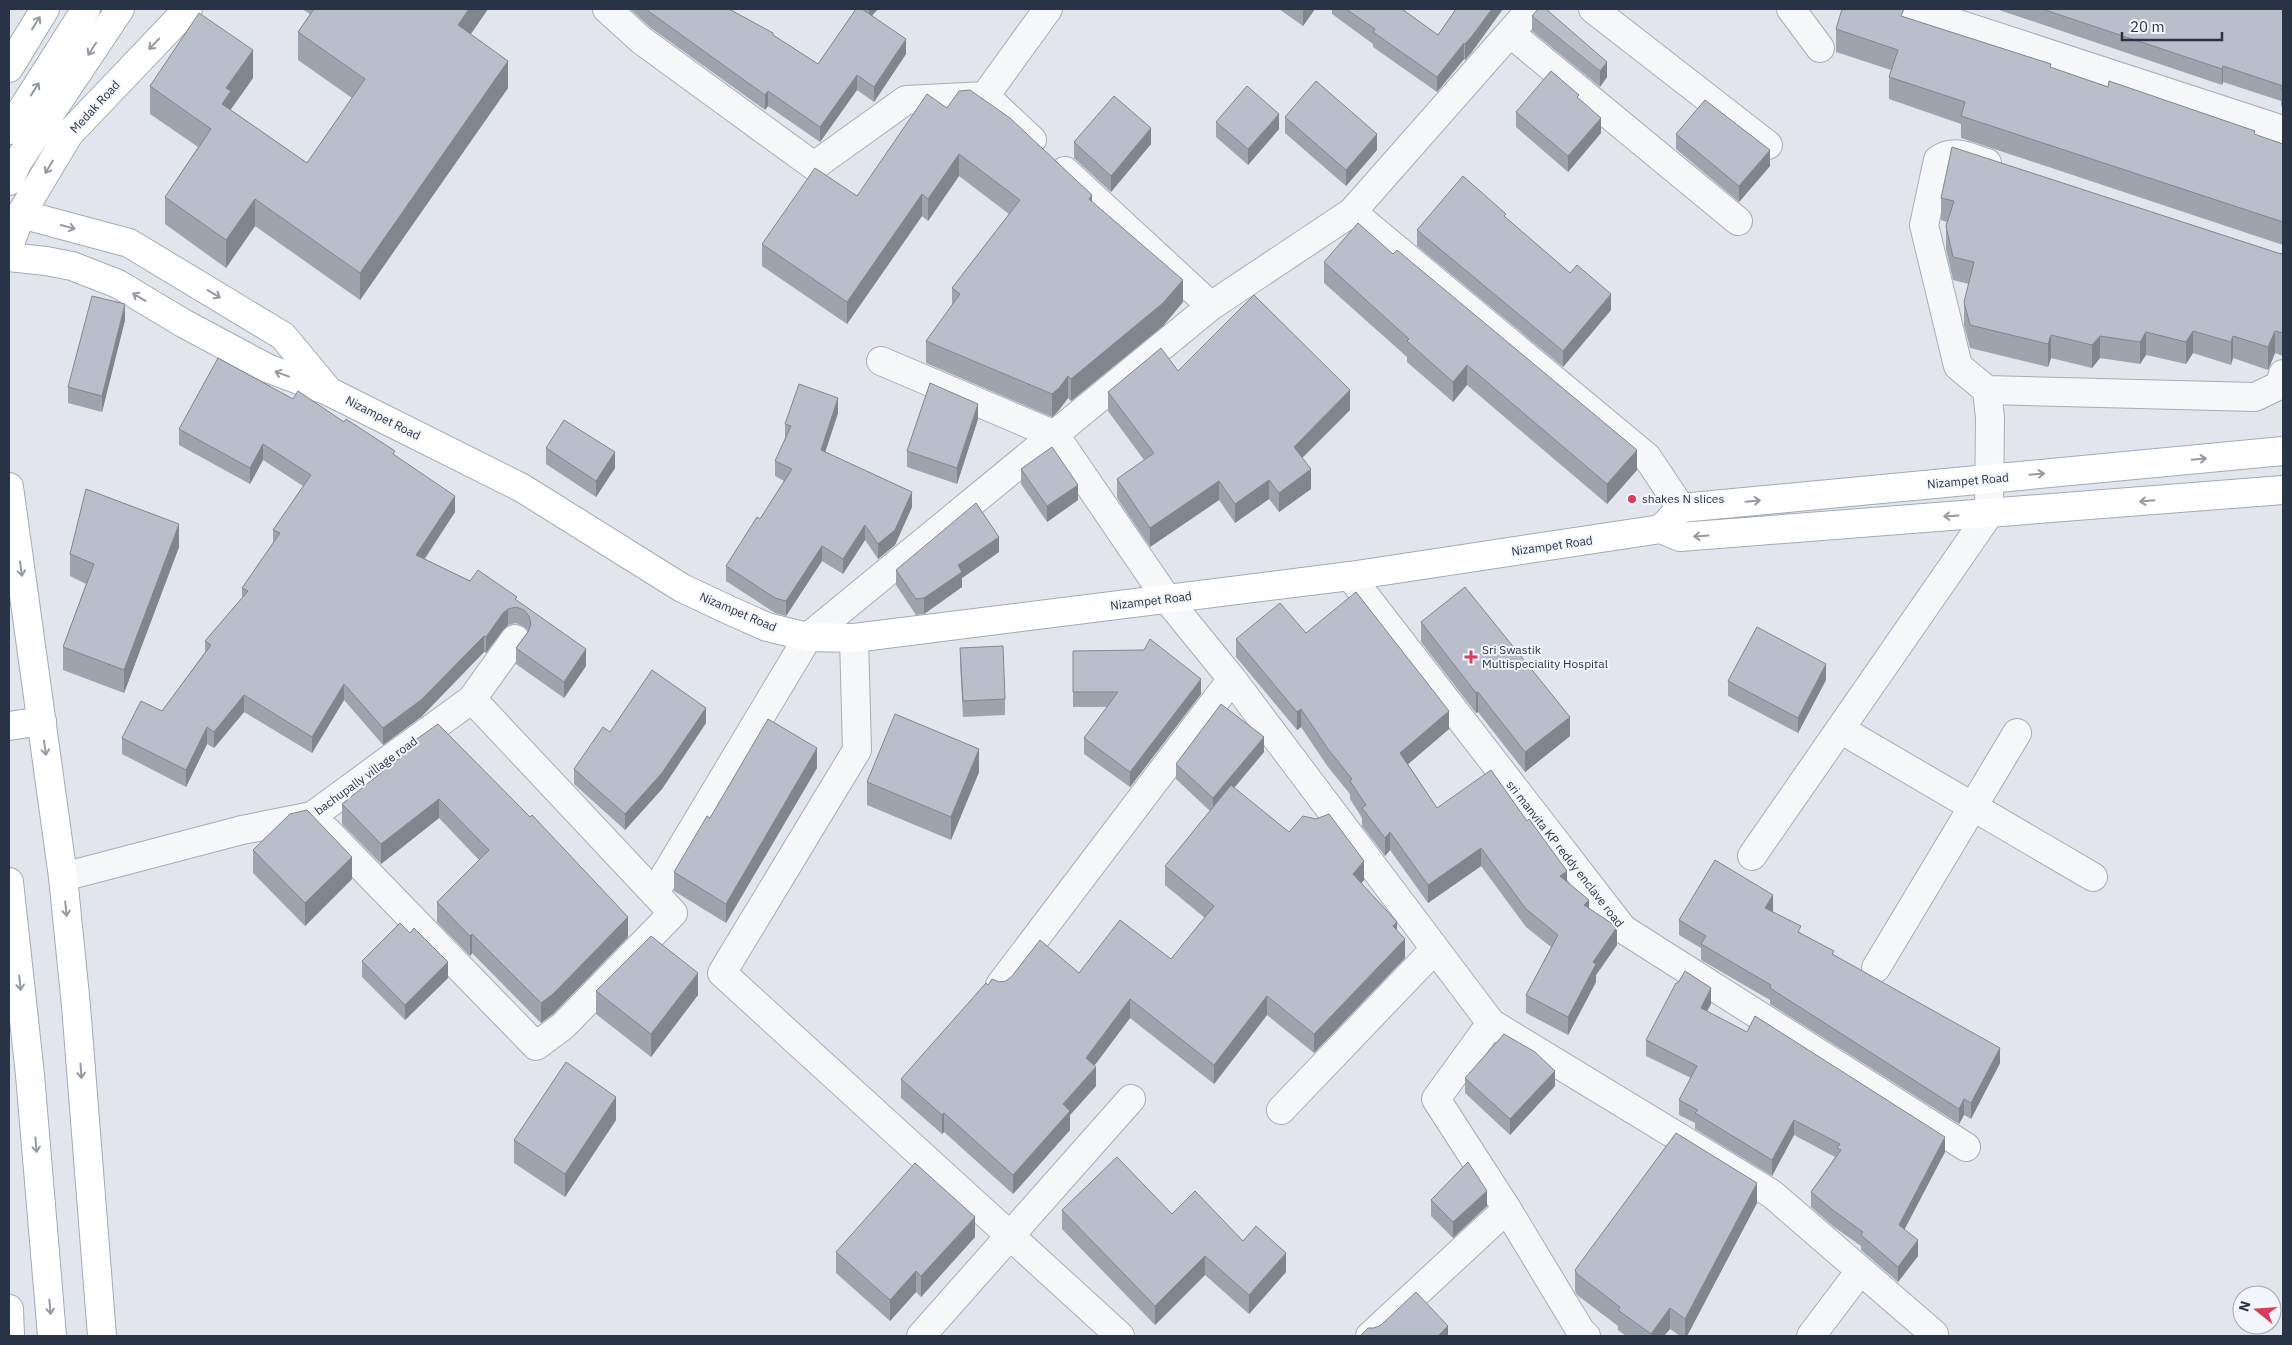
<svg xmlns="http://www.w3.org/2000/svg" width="2292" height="1345" viewBox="0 0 2292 1345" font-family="'IBM Plex Sans',sans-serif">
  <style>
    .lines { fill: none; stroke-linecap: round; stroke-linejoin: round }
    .minor-casing { stroke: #a6adb7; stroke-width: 30 }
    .major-casing { stroke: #9fabb9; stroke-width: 30 }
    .minor { stroke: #f5f7f9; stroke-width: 28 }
    .major { stroke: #fff; stroke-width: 28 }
    .wall { fill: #9ea4ae }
    .shaded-wall { fill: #81868d }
    .building { fill: #b8bfca; stroke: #81868d }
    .oneway { stroke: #949aa2 }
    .poi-dot { fill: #dd3a5c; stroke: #f2f5f9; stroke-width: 2 }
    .labels { text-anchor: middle; stroke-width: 4; stroke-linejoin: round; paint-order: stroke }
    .street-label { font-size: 12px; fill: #283446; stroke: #f2f5f9 }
    .poi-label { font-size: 12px; fill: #283446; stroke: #f2f5f9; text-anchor: start }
  </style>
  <rect width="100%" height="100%" fill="#e2e6ec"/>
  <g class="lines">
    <defs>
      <path id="minor" d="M607,9l34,31 173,126 92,-66 79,-4 63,-87
        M1593,9l175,136
        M1791,9l29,39
        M1912,9l371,121
        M1510,33l228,188
        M985,96l47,44
        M1065,171l146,135
        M1352,212l295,245 34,51
        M881,361l174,74 112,164 65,80 259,344 281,171 162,140
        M1987,390l268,7 25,-12 3,-11
        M1350,576l273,353 343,218
        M854,638l3,112 -135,223 398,363
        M1840,729l253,148
        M327,831l209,215 27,-20 110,-113 -201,-214
        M1752,856l237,-342 1,-96 -3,-28 -29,-24 -34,-141 14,-65c17,-12 32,-2 49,3
        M63,877l179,-47 70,-14 160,-117 43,-60
        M655,892l153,-255 403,-331 141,-94 179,-203
        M1876,968l141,-235
        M1000,985l232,-306
        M1491,1023l-55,76 71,110 73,121 6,6
        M1281,1110l154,-161
        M921,1336l210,-237
        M1370,1336l137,-127
        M1811,1336l49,-65"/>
      <path id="major" d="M9,68l36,-59
        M9,130l77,-121
        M9,181l8,-18 103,-154
        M21,214l108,29 154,93 44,53
        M9,246l12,-32 48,-80 119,-125
        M9,257l37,4 26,5 46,18 65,39 84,45 61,23 194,97 160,100 49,23 36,16 41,10 46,1 496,-62 311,-47 19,8 603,-47
        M9,487l54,390 13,129 26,330
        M1661,529l20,-21 602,-57
        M9,726l33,-5
        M9,882l21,193 22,261
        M9,1309l1,27"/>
    </defs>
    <use href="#minor" class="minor-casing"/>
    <use href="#major" class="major-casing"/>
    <use href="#minor" class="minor"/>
    <use href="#major" class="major"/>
  </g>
  <path class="wall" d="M302,9h186l-18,25 38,54 -148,212 -105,-74 -29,42 -61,-44v-27l33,-50 -48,-33v-28l103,-8 -22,31v1l76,53 45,-65 -54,-38v-28l12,-18z
    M630,9h99l44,26 45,29 38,-55h22l-6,6 34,39 -32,48 -17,-12 -37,52 -52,-36 -3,4 -114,-82z
    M1279,9h36l-12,17z
    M1332,9h70l36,26 18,-26 16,43 -7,8 -1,-1 -27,33 -64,-45v-3l-41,-30z
    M1996,9h287v98l-2,-1v-5l-58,-19 -1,3z
    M1532,16l75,61 -7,10 -68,-56z
    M1904,17l147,51 232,76v101l-322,-107v-14l-72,-25v-22l2,-7 -55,-18v-23z
    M1579,99l22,34 -33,39 -52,-45v-15z
    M947,108l145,94 91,100 -20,24 -92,75 -3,-3 -9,12 -7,7 -126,-54v-22l26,-36v-17l57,-74 -50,-38 -31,45 -6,-5 -75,108 -85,-58v-22l95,-48z
    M1285,117l92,33 -31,36 -61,-53z
    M1216,122l63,7 -31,36 -32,-28z
    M1676,134l94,32 -31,36 -63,-53z
    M1074,142l77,2 -40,48 -37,-34z
    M1941,198l342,56v102l-8,-3 -7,17 -35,-12 -2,7 -38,-12 -7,11 -40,-9 -6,9 -40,-6 -8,10 -41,-10 -3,9 -78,-19 -6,-23v-23l5,-18 -16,-4 -7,-31v-23l1,-4 -6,-2z
    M1506,218l64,55 41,37 -48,57 -146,-121v-16z
    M1324,262l313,208 -30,34 -140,-119 -14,17 -46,-40v-5l-83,-74z
    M125,320l-23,92 -34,-9v-16z
    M1178,371l172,39 -48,48 9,31 -32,23 -10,-13 -34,24 -16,-23 -69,47 -33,-49v-19l27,-19 -36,-49v-19z
    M838,413l-13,39 87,55 -17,38 -17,14 -13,-19 -22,34 -21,-13 -36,55 -11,-3 -49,-32v-15l34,-47 24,-38 -9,-5v-15l10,-22v-15z
    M978,419l-21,65 -50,-17v-16z
    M179,429l216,27 60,56 -30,47 45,22 47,20 69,65 -22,32 -48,-34v-16l12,-17 -4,-4 -8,-4 -8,2 -5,5 -17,23 -2,-1 -63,65 -38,28 -39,-45 -32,53 -68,-41 -30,36 -7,-4 -21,43 -64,-33v-16l40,-27 43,-59v-11l37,-43v-10l31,-45v-13l30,-44 -40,-26 -13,24 -71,-39z
    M546,448l69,20 -19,29 -50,-33z
    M1021,469l57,31 -31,22 -26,-38z
    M179,547l-55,146 -61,-23v-23l23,-63 -16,-8v-22z
    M999,552l-37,26v9l-38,27 -8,1 -20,-30v-15z
    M1421,622l149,114 -45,36 -47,-60 -2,1 -55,-71z
    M1306,633l143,96 -41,35 29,44 130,74 22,26 28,37 -21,30v7l-28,53 -42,-22v-18l25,-48 -25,-20 -45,-61 -53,37 -38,-53 -5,6 -23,-30v-8l-12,-19v-5l-22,-27 -27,-40 -4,3 -61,-73v-18z
    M960,648l45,51v16l-42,2 -3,-53z
    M1073,651l128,43 -71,93 -46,-33v-16l23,-31h-34z
    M1826,680l-28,53 -70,-37v-15z
    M706,723l-44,66 -37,41 -51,-46v-15l36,-37z
    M404,748l224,189 -75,77 -12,9 -69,-70 -2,3 -33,-34v-20l42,-42 -40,-42 -58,46 -39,-40v-20l62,-49z
    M1264,752l-30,36 55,44 75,48 -3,3 36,48 8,27 -91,95 -47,-38 -53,69 -84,-66 -36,47 2,21 -26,29v15l-57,64 -69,-62 -2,2 -41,-36v-19l87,-94 11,-3 80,-9 92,-14 34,-41 -40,-33v-19l45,-55 -34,-32v-15z
    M817,768l-91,155 -52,-32v-19z
    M979,772l-28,68 -84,-35v-23z
    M253,850l99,29 -47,47 -52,-53z
    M1773,910l-1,1 29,22 199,130 -29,56 -7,-4 -5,9 -189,-120v-4l-69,-40v-12l-22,-13v-15z
    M362,961l86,17 -43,42 -43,-43z
    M596,991l102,4 -47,62 -55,-43z
    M1711,1004l-4,7 238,141 -41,77 14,27 -20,26 -37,-32v-4l-27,-19 -23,-20v-15l24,-35 -41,-22 -22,41 -77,-47v-6l-16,-8v-15l12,-22 -45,-22v-16z
    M1465,1078l90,8 -45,49 -45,-42z
    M616,1120l-51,77 -51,-34v-23z
    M1431,1200l56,6 -34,32 -22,-22z
    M1757,1203l-70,133h-7l-10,-7 -6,7h-38l-8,-6v-4l-41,-31 -2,-4v-21z
    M1062,1210l110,4 71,27 43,31 -37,42 -44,-39 -50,50 -93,-96z
    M975,1237l-54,60 -5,-5 -26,29 -54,-48v-21z"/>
  <path class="shaded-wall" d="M469,9h19l-30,44v-28z
    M869,9h9l-9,10z
    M1304,9h11l-12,17v-16z
    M1492,9h11l-31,43 -7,8v-16z
    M906,39v15l-32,48v-15z
    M1464,43v16l-27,33v-15z
    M253,50v28l-22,31v10l-9,-15 4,-16z
    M508,61v27l-148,212v-27z
    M1607,62v15l-7,10v-16z
    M2223,66v16l-1,3v-16z
    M857,75v15l-37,52v-15z
    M768,91v15l-3,4v-15z
    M1279,114v15l-31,36v-16z
    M1601,118v15l-33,39v-16z
    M1151,128v16l-40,48v-16z
    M1377,134v16l-31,36v-16z
    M1770,150v16l-31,36v-16z
    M959,154v22l-31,45v-22z
    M922,194v22l-75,108v-22z
    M1092,195v22l-3,-18z
    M255,199v27l-29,42v-28z
    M1183,280v22l-20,24 -92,75v-22z
    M1611,294v16l-48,57v-16z
    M125,304v16l-23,92v-16z
    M2193,331v22l-7,11v-22z
    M2275,331v22l-7,17v-23z
    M2146,332v23l-6,9v-22z
    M2051,335v23l-3,9v-23z
    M2100,336v22l-8,10v-23z
    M2233,336v22l-2,7v-23z
    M1467,365v20l-14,17v-20z
    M1068,376v22l-9,12 -7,7v-23z
    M1350,390v20l-56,56v-19z
    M838,398v15l-17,52v-15z
    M978,404v15l-21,65v-16z
    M263,444v16l-13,24v-16z
    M1637,450v20l-30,34v-20z
    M615,452v16l-19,29v-16z
    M1311,469v20l-32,23v-19z
    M1269,480v19l-34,24v-19z
    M1219,481v19l-69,47v-19z
    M1078,485v15l-31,22v-16z
    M912,492v15l-17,38 -17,14v-15z
    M455,496v16l-39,59v-16z
    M179,524v23l-55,146v-23z
    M865,525v15l-22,34v-15z
    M999,537v15l-37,26v9l-38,27v-16l34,-33z
    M822,546v15l-36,55v-15z
    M508,609v16l-5,5 -17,23v-16l17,-24z
    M484,636v16l-63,65 -38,28v-17z
    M586,649v17l-22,32v-16z
    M1826,664v16l-28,53v-15z
    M1201,679v15l-71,93v-15z
    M344,684v16l-32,53v-16z
    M1478,692v20l-2,1v-20z
    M244,695v17l-30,36v-16z
    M706,708v15l-44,66 -37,41v-16z
    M1301,709v18l-4,3v-18z
    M1449,711v18l-49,42v-18z
    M1570,717v19l-45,36v-20z
    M207,727v17l-21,43v-17z
    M1264,737v15l-51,61v-15z
    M817,748v20l-91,155v-19z
    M979,749v23l-28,68v-23z
    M439,799v19l-58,46v-20z
    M1390,832v18l-5,6v-18z
    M1481,848v18l-53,37v-18z
    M352,857v22l-47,47v-23z
    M1364,861v19l-11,13v-19z
    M1567,871v18l-7,-13z
    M1773,895v15l-8,13v-15z
    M1589,900v18l-5,-13z
    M628,917v20l-75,77 -12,9v-20z
    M1397,922v19l-4,-15z
    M1617,927v18l-21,30v7l-28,53v-18l25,-55z
    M472,934v19l-2,3v-20z
    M1405,939v19l-91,95v-19z
    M448,962v16l-43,42v-15z
    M698,973v22l-47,62v-23z
    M1711,988v16l-10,19v-15z
    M1267,996v19l-53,69v-19z
    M1130,999v19l-44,59v-19z
    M2000,1048v15l-29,56v-16z
    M1096,1067v19l-26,29v15l-57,64v-19l50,-71z
    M1555,1071v15l-45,49v-16z
    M616,1097v23l-51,77v-23z
    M1964,1099v16l-5,9v-15z
    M944,1113v19l-2,2v-19z
    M1794,1120v15l-22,41v-16z
    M1945,1137v15l-46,88v-15z
    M1757,1183v20l-70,133h-2v-17z
    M1487,1191v15l-34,32v-16z
    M975,1217v20l-54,60v-21z
    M1918,1240v16l-20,26v-15z
    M1286,1253v19l-37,42v-19z
    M1205,1256v19l-50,50v-19z
    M916,1271v21l-26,29v-21z
    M1670,1308v21l-6,7h-13v-2z
    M1448,1326v10h-10z"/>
  <path class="building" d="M314,9h155l-11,16 50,36 -148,212 -105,-74 -29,41 -61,-43 46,-68 -61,-43 49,-73 54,37 -27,38 5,3 -9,13 85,59 58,-84 -67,-47z
    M646,9h83l44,24v2l45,29 38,-55h6l44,30 -32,48 -17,-12 -37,52 -52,-36 -3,4 -114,-82z
    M1346,9h56l36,26 18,-26h36l-20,27 -7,8 -1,-1 -27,34 -64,-45 2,-3z
    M1538,9h8l61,53 -7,9 -68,-55z
    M1842,9h62l-3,7 150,48 -1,3 58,20 1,-6 146,50 -1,3 29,10v78l-322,-106 4,-14 -76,-25 9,-27 -62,-21z
    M2042,9h241v82l-2,-1 2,-4 -60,-20 -1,3z
    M1551,71l28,24 -2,2 24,21 -33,38 -52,-44z
    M1316,81l61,53 -31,36 -61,-53z
    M1247,86l32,28 -31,35 -32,-27z
    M970,90l40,28 82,77 -3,4 94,81 -20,23 -92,76 -3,-3 -9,12 -7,6 -126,-53 34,-47 -8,-6 68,-88 -61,-46 -31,45 -6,-5 -75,108 -85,-58 53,-76 42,28 70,-102 20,14 12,-17z
    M1114,96l37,32 -40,48 -37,-34z
    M1705,100l65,50 -31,36 -63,-52z
    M1952,147l326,106 5,1v79l-8,-2 -7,16 -35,-11 -2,6 -38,-11 -7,11 -40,-10 -6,10 -40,-6 -8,9 -41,-10 -3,9 -78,-19 -6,-23 10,-40 -21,-5 -7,-31 8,-25 -13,-3z
    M1463,176l43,38 -2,2 66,57 7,-8 34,29 -48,57 -146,-121z
    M1358,223l35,31 4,-4 240,200 -30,34 -140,-119 -14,17 -46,-41 2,-2 -85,-77z
    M1254,295l96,95 -56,57 17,22 -32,24 -10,-13 -34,24 -16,-23 -69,47 -33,-49 37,-26 -46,-61 53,-44 17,23z
    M92,296l33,8 -23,92 -34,-9z
    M218,358l75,41 5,-8 46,31 2,-3 49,32 -2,3 62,42 -39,59 54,26 8,-11 39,27 -2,2 71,50 -22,33 -48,-34 12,-16 3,-8 -2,-8 -5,-6 -8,-3 -8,2 -5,4 -17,24 -2,-1 -63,64 -38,28 -39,-44 -32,53 -68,-42 -30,37 -7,-5 -21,43 -64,-32 19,-37 21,10 49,-66 -6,-4 43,-50 -6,-3 38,-55 -7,-3 38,-55 -48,-31 -13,24 -71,-39z
    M930,383l48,21 -21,64 -50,-17z
    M799,384l39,14 -17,52 91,42 -17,38 -17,14 -13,-19 -22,34 -21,-13 -36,55 -11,-3 -49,-32 31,-49 3,2 32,-50 -17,-8 16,-35 -6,-2z
    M564,420l51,32 -19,29 -50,-33z
    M1052,447l26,38 -31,21 -26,-37z
    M86,489l93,35 -55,146 -61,-23 31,-83 -24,-10z
    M976,503l23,34 -41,28 4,7 -38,26 -8,1 -20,-29z
    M1465,587l105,130 -45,35 -47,-60 -2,1 -55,-71z
    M1356,592l93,119 -49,42 37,55 54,-38 36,51 2,-2 38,52 -7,5 29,24 -5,5 33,22 -24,35 3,2 -28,53 -42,-22 32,-60 -32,-26 -45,-61 -53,37 -38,-53 -5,6 -23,-30 4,-3 -16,-24 2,-2 -24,-30 -27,-40 -4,3 -61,-73 44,-36 26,30z
    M1757,627l69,37 -28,54 -70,-37z
    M1150,639l51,40 -71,93 -46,-34 34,-46h-45v-41l71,-1z
    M1003,646l2,53 -42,2 -3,-53z
    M652,670l54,38 -44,65 -37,41 -51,-45 29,-42 7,5z
    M1221,704l43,33 -51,61 -37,-34z
    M895,714l84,35 -28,68 -84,-35z
    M768,719l49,29 -91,156 -52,-32 33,-56 3,2z
    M438,724l92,93 2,-2 96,102 -75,77 -12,9 -69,-69 -2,2 -33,-34 52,-52 -50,-51 -58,45 -39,-40 65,-52 -3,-4z
    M1231,785l58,47 14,-16 13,3 13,-5 35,47 -11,13 44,48 -4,4 12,13 -91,95 -47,-38 -53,69 -84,-66 -44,59 10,9 -33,37 7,7 -57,64 -69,-62 -2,2 -41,-36 85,-96 2,2 4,-6 7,3 7,-1 6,-5 28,-36 39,33 41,-53 51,39 43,-53 -49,-40z
    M307,810l45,47 -47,46 -52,-53 37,-36z
    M1715,860l58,35 -8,13 36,18 -3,6 36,19 -2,3 168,94 -29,55 -7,-4 -5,10 -189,-121 1,-3 -70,-41 5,-8 -27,-16z
    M400,923l10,10 4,-5 34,34 -43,43 -43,-44z
    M651,936l47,37 -47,61 -55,-43z
    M1685,971l26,17 -10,20 46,24 8,-16 190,121 -46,88 19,15 -20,27 -37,-32 2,-3 -29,-21 -23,-19 30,-42 -4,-2 3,-4 -46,-24 -22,40 -77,-47 3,-3 -19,-10 18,-34 -51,-26 30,-57h2z
    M1504,1034l31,18 20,19 -45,48 -45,-41z
    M566,1062l50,35 -51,77 -51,-34z
    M1676,1133l81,50 -72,136 -15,-11 -19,26 -33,-24 2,-3 -43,-33 -2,-4z
    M1117,1157l55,57 23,-23 48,50 13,-15 30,27 -37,42 -44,-39 -50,50 -93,-96z
    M1468,1162l19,29 -34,31 -22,-22z
    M915,1163l60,54 -54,59 -5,-5 -26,29 -54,-48z
    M1416,1292l32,34 -10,10h-78l8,-8h6l7,-3z"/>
  <defs><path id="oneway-shaft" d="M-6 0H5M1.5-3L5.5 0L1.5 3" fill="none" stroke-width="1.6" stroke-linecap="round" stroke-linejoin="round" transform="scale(1.25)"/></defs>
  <g class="oneway">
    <use href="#oneway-shaft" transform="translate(36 23) rotate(-58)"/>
    <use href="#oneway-shaft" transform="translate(154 44) rotate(134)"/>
    <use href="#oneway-shaft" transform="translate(92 49) rotate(123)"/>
    <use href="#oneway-shaft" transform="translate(35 89) rotate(-58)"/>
    <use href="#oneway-shaft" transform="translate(49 167) rotate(121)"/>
    <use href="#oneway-shaft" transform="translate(68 227) rotate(15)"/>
    <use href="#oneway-shaft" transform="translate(214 294) rotate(31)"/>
    <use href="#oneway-shaft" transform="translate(139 297) rotate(-149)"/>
    <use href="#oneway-shaft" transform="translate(282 374) rotate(-160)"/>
    <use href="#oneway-shaft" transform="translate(2199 459) rotate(-5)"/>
    <use href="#oneway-shaft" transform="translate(2037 474) rotate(-5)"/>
    <use href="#oneway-shaft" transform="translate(1753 501) rotate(-5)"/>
    <use href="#oneway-shaft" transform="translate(2147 501) rotate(175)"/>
    <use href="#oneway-shaft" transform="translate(1951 516) rotate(176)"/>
    <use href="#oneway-shaft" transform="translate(1701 536) rotate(176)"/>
    <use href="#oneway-shaft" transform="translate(21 569) rotate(82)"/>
    <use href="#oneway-shaft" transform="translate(45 748) rotate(82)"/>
    <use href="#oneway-shaft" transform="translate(66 909) rotate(84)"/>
    <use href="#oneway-shaft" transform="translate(20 983) rotate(84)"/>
    <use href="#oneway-shaft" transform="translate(81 1071) rotate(86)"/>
    <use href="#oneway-shaft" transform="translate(36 1145) rotate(85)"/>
    <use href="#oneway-shaft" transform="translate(50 1307) rotate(85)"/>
  </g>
  <g class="poi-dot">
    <circle cx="1632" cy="499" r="5"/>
    <path d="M1468.5 649.5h5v5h5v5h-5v5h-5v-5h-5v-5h5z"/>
  </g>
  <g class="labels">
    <g class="street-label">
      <text transform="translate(95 107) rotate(-47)" y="4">Medak Road</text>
      <text transform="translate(383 418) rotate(27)" y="4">Nizampet Road</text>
      <text transform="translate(1968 481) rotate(-5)" y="4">Nizampet Road</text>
      <text transform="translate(1552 546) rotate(-8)" y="4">Nizampet Road</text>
      <text transform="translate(1151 601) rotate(-7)" y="4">Nizampet Road</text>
      <text transform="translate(738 612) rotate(23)" y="4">Nizampet Road</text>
      <text transform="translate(366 776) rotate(-36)" y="4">bachupally village road</text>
      <text transform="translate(1565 854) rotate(52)" y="4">sri manvita KP reddy enclave road</text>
    </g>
    <g class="poi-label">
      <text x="1642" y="503">shakes N slices</text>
      <text x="1482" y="654">Sri Swastik<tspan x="1482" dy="14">Multispeciality Hospital</tspan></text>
    </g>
  </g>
  <rect width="2292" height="1345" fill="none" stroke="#283446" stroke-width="20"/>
  <g transform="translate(2257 1310) rotate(287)"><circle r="24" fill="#f2f5f9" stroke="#a1a8b1"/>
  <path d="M0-4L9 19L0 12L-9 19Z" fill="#dd3a5c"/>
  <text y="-8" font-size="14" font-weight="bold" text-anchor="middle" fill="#283446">N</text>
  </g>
  <path d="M2122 32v8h100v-8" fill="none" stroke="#283446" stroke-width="2.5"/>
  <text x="2130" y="32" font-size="15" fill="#283446" stroke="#f2f5f9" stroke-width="4" paint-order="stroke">20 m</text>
</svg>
